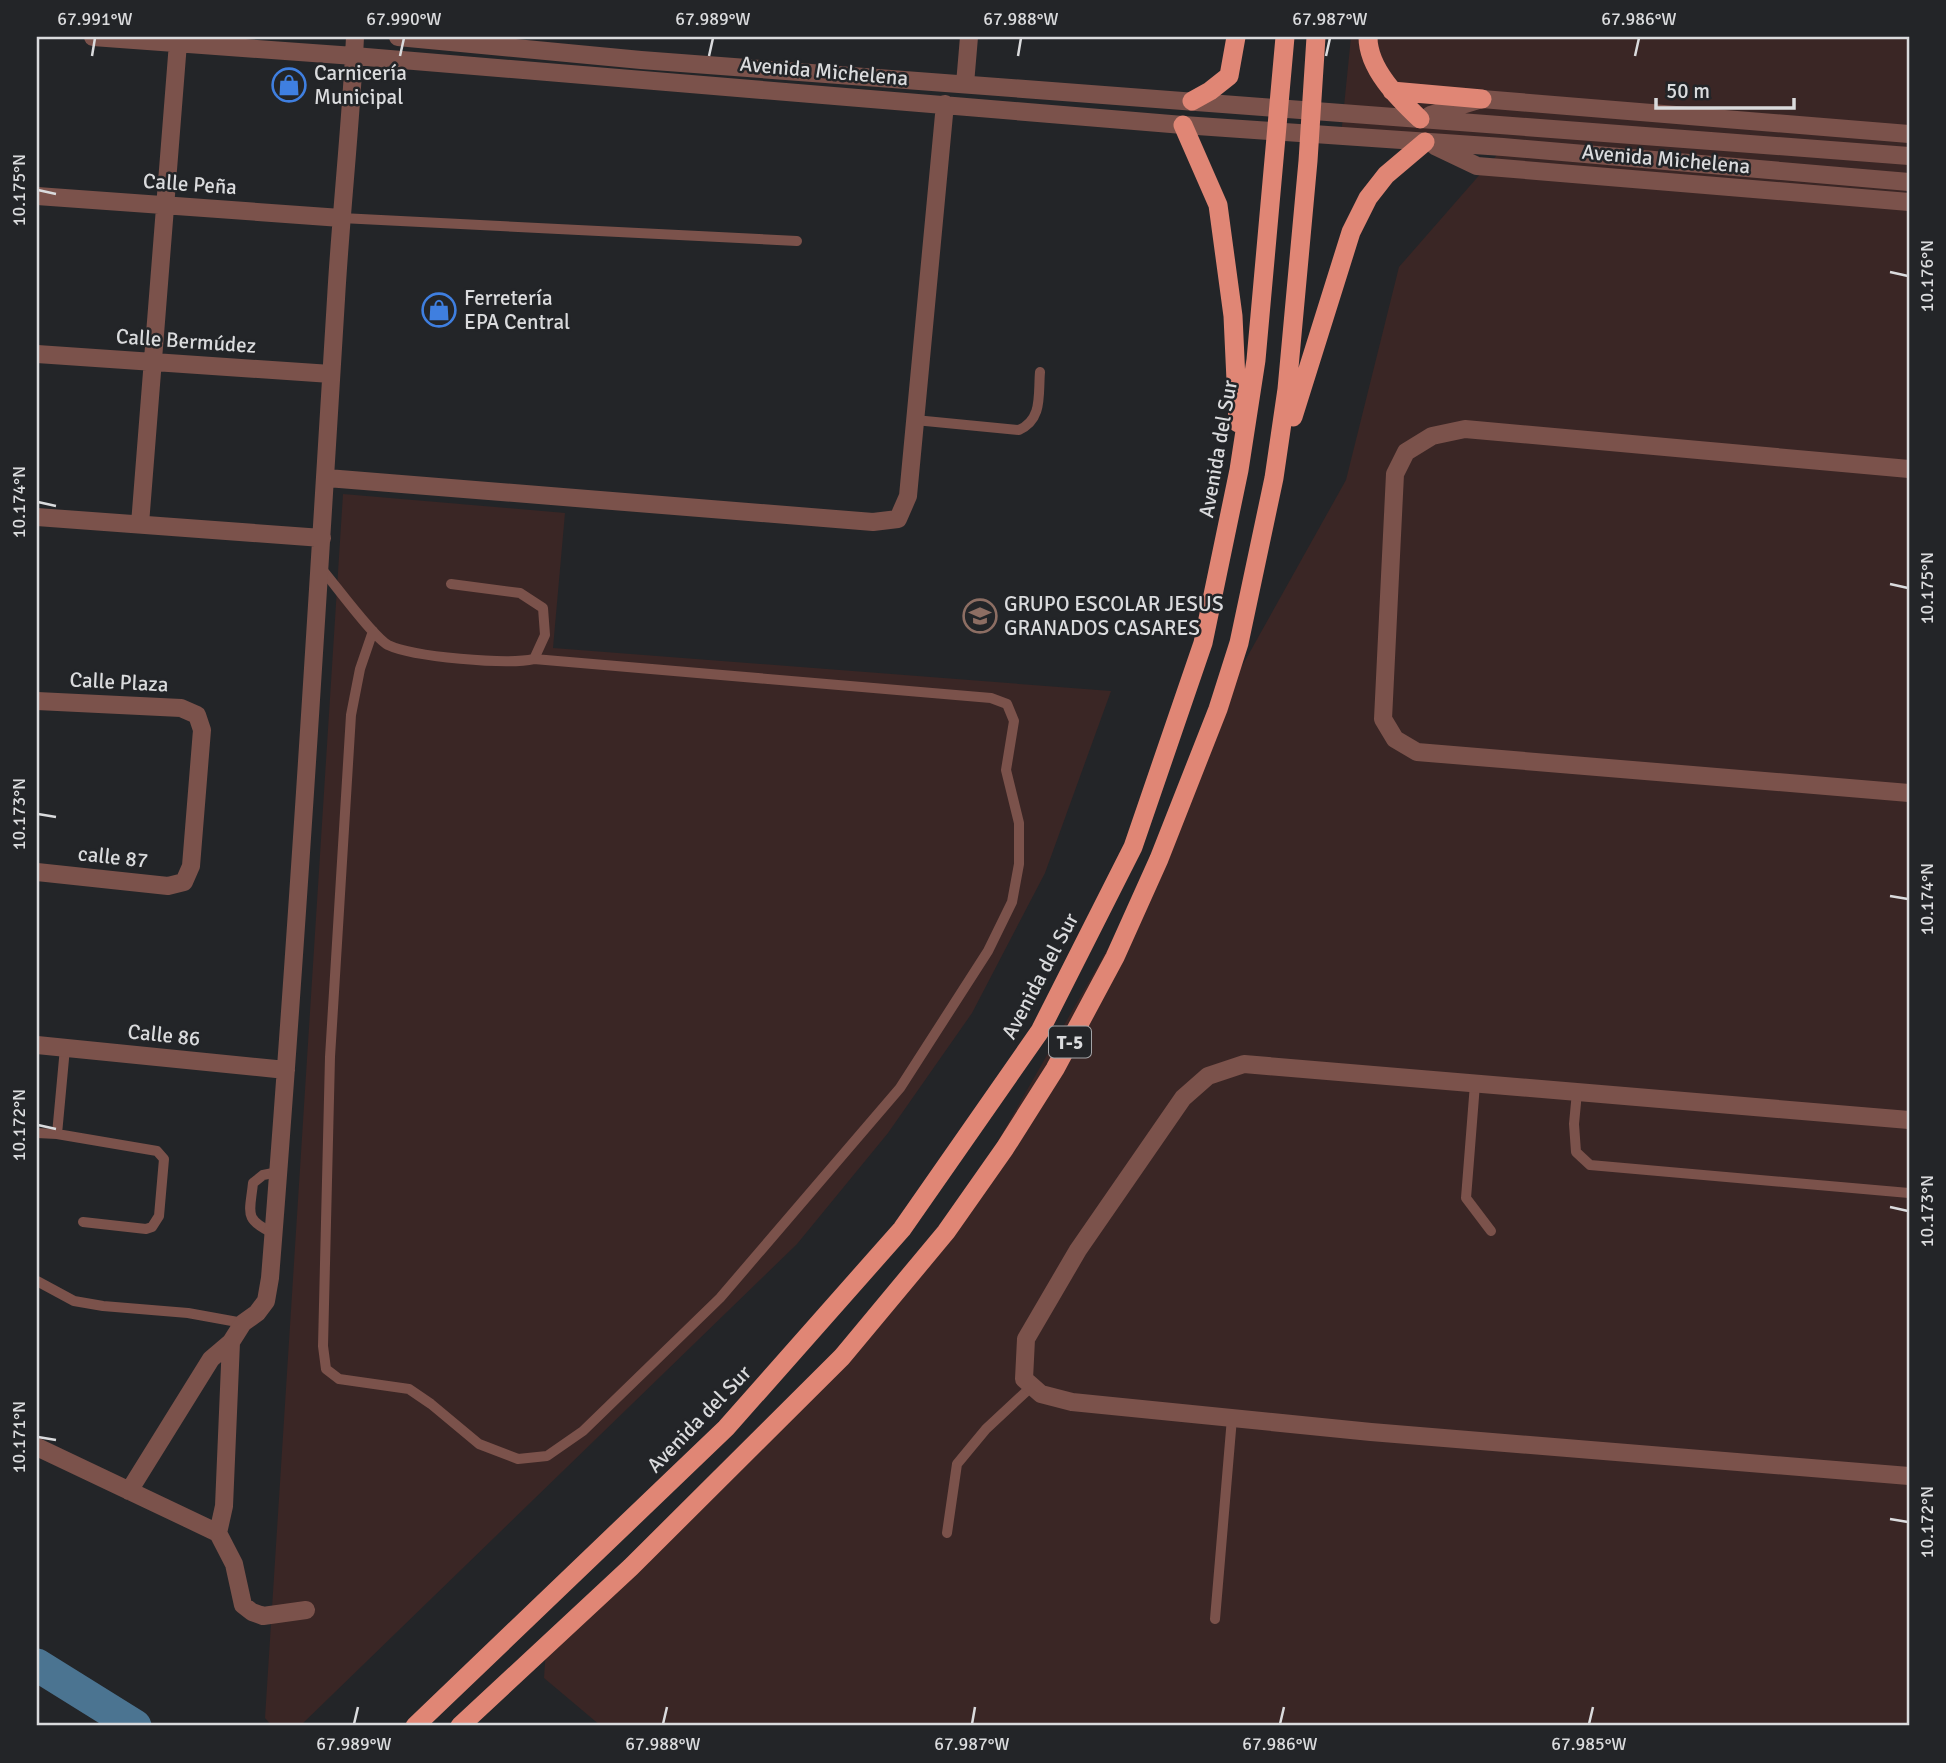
<svg xmlns="http://www.w3.org/2000/svg" width="1946" height="1763" viewBox="0 0 1946 1763" font-family="Signika,sans-serif">
  <style>
    .industrial { fill: #3a2625 }
    .lines { fill: none; stroke-linecap: round; stroke-linejoin: round }
    .river { stroke: #4b7491; stroke-width: 33 }
    .service { stroke: #7b524b; stroke-width: 10 }
    .minor { stroke: #7b524b; stroke-width: 18 }
    .trunk { stroke: #e08675; stroke-width: 19 }
    .ticks { fill: none; stroke: #dadbdd; stroke-width: 2.5 }
    .labels { text-anchor: middle; stroke-width: 5; stroke-linejoin: round; paint-order: stroke }
    .shield { fill: #232528; stroke: #a3a4a7; stroke-width: 2 }
    .shield-label { font-size: 19px; font-weight: bold; fill: #dadbdd }
    .street-label { font-size: 21px; fill: #dadbdd; stroke: #232528 }
    .poi-label { font-size: 21px; fill: #dadbdd; stroke: #232528; text-anchor: start }
    .neatline { fill: none; stroke: #dadbdd; stroke-width: 2.5 }
    .ticks-label { font-size: 18px; text-anchor: middle; fill: #dadbdd }
  </style>
  <rect width="100%" height="100%" fill="#232528"/>
  <path class="industrial" d="M1351,37h558v1689h-1308l-57,-48 2,-30 85,-81 315,-335 213,-373 59,-150 128,-229 53,-213 104,-119 -162,-12z
    M343,494l222,19 -12,135 558,43 -66,182 -73,140 -84,120 -91,111 -497,482h-28l-7,-8z"/>
  <g class="lines">
    <path class="river" d="M37,1665l98,61"/>
    <path class="service" d="M341,218l456,23
      M915,420l104,10c24,-11 19,-35 21,-58
      M320,567c14,16 53,70 68,78 25,12 119,20 146,14l11,-24 -2,-27 -23,-15 -69,-9
      M373,631l-13,38 -9,46 -21,342 -7,289 3,23 13,10 70,10 22,15 48,40 39,15 29,-3 36,-25 137,-133 180,-210 88,-137 24,-49 7,-38v-41l-13,-53 8,-49 -7,-17 -16,-6 -457,-39
      M1475,1084l-9,114 25,33
      M1577,1092l-3,32 2,28 14,13 319,28
      M37,1133l20,1 8,-86
      M57,1134l100,17 7,8 -5,57 -7,11 -6,2 -63,-7
      M273,1233c-30,-14 -23,-20 -20,-50l10,-8 15,-3
      M37,1281l37,20 29,5 85,7 55,10
      M947,1533l10,-69 29,-35 45,-42
      M1215,1619l17,-201"/>
    <path class="minor" d="M93,37l261,19 829,69 320,22 406,35
      M398,37l243,23 1268,96
      M965,84l4,-47
      M1430,115l52,-16 427,35
      M1435,146l42,20 432,36
      M37,196l304,22
      M37,354l294,20
      M1909,469l-444,-40 -33,7 -26,16 -11,22 -12,245 12,20 22,13 492,41
      M327,478l546,44 25,-3 10,-23 37,-392
      M37,517l285,21
      M140,524l38,-481
      M37,701l144,7 16,7 5,15 -11,136 -7,16 -16,4 -131,-14
      M37,1045l249,25
      M1909,1120l-665,-56 -36,12 -25,22 -105,152 -52,89 -2,40 17,15 31,8 299,30 538,44
      M37,1447l181,86 16,31 9,41 9,7 11,4 43,-6
      M129,1491l82,-132 20,-17
      M218,1533l6,-27 7,-164 12,-19 14,-10 9,-12 4,-23c26,-326 46,-653 66,-979 5,-88 15,-175 19,-262"/>
    <path class="trunk" d="M1368,37c0,32 30,61 52,82
      M1392,91l90,8
      M1192,101l18,-10 19,-15 7,-39
      M1183,125l35,80 15,111 5,107
      M1293,417l58,-185 17,-34 18,-23 39,-33
      M415,1726l311,-298 176,-199 138,-198 93,-184 70,-204 36,-173 17,-110 29,-323
      M460,1726l171,-159 211,-210 104,-125 59,-84 50,-79 60,-112 44,-98 59,-150 21,-66 35,-165 13,-89 21,-228 8,-124"/>
  </g>
  <path class="ticks" d="M92,56l3,-18M400,56l4,-18M709,56l4,-18M1018,56l3,-18M1326,56l4,-18M1635,56l4,-18M38,190l18,4M1890,272l18,4M38,502l18,4M1890,584l18,4M38,814l18,3M1890,896l18,3M38,1125l18,4M1890,1207l18,4M38,1437l18,3M1890,1519l18,3M354,1724l4,-17M663,1724l4,-17M972,1724l3,-17M1280,1724l4,-17M1589,1724l4,-17"/>
  <defs>
    <symbol id="shop-ring" viewBox="-11 -11 22 22"><circle r="9.5" fill="#232528" stroke="#3f7fe0" stroke-width="1.5"/><path d="M-5-2.5h2.3a2.7 3.5 0 0 1 5.4 0H5L5.5 6h-11ZM-1.5-2.5h3a1.5 2.3 0 0 0-3 0Z" fill="#3f7fe0"/></symbol>
    <symbol id="school-ring" viewBox="-11 -11 22 22"><circle r="9.5" fill="#232528" stroke="#8d6e63" stroke-width="1.5"/><path d="M0-5L7-2L0 1L-7-2ZM-4 1L0 2.5L4 1V4Q0 6-4 4Z" fill="#8d6e63"/></symbol>
  </defs>
  <g fill-rule="evenodd">
    <use href="#shop-ring" x="270" y="66" width="38" height="38"/>
    <use href="#shop-ring" x="420" y="291" width="38" height="38"/>
    <use href="#school-ring" x="961" y="597" width="38" height="38"/>
  </g>
  <g class="labels">
    <rect class="shield" x="1049" y="1026.5" width="42" height="31" rx="5"/>
    <g class="shield-label">
      <text x="1070" y="1049">T-5</text>
    </g>
    <g class="street-label">
      <text transform="translate(824 71) rotate(5)" y="7">Avenida Michelena</text>
      <text transform="translate(1666 159) rotate(5)" y="7">Avenida Michelena</text>
      <text transform="translate(190 184) rotate(4)" y="7">Calle Peña</text>
      <text transform="translate(186 341) rotate(4)" y="7">Calle Bermúdez</text>
      <text transform="translate(1218 449) rotate(-80)" y="7">Avenida del Sur</text>
      <text transform="translate(119 682) rotate(3)" y="7">Calle Plaza</text>
      <text transform="translate(113 857) rotate(6)" y="7">calle 87</text>
      <text transform="translate(1040 976) rotate(-62)" y="7">Avenida del Sur</text>
      <text transform="translate(164 1035) rotate(6)" y="7">Calle 86</text>
      <text transform="translate(699 1419) rotate(-46)" y="7">Avenida del Sur</text>
    </g>
    <g class="poi-label">
      <text x="314" y="80">Carnicería<tspan x="314" dy="24">Municipal</tspan></text>
      <text x="464" y="305">Ferretería<tspan x="464" dy="24">EPA Central</tspan></text>
      <text x="1004" y="611">GRUPO ESCOLAR JESUS<tspan x="1004" dy="24">GRANADOS CASARES</tspan></text>
    </g>
  </g>
  <rect width="1946" height="1763" fill="none" stroke="#232528" stroke-width="77"/>
  <path d="M1656 98v10h138v-10" fill="none" stroke="#dadbdd" stroke-width="3.5"/>
  <text x="1666" y="98" font-size="21" fill="#dadbdd" stroke="#232528" stroke-width="5" paint-order="stroke">50 m</text>
  <rect x="38" y="38" width="1870" height="1686" class="neatline"/>
  <g class="ticks-label">
    <text x="95" y="25">67.991°W</text>
    <text x="404" y="25">67.990°W</text>
    <text x="713" y="25">67.989°W</text>
    <text x="1021" y="25">67.988°W</text>
    <text x="1330" y="25">67.987°W</text>
    <text x="1639" y="25">67.986°W</text>
    <text transform="translate(19 190) rotate(-90)" y="6">10.175°N</text>
    <text transform="translate(1927 276) rotate(-90)" y="6">10.176°N</text>
    <text transform="translate(19 502) rotate(-90)" y="6">10.174°N</text>
    <text transform="translate(1927 588) rotate(-90)" y="6">10.175°N</text>
    <text transform="translate(19 814) rotate(-90)" y="6">10.173°N</text>
    <text transform="translate(1927 899) rotate(-90)" y="6">10.174°N</text>
    <text transform="translate(19 1125) rotate(-90)" y="6">10.172°N</text>
    <text transform="translate(1927 1211) rotate(-90)" y="6">10.173°N</text>
    <text transform="translate(19 1437) rotate(-90)" y="6">10.171°N</text>
    <text transform="translate(1927 1522) rotate(-90)" y="6">10.172°N</text>
    <text x="354" y="1750">67.989°W</text>
    <text x="663" y="1750">67.988°W</text>
    <text x="972" y="1750">67.987°W</text>
    <text x="1280" y="1750">67.986°W</text>
    <text x="1589" y="1750">67.985°W</text>
  </g>
</svg>
